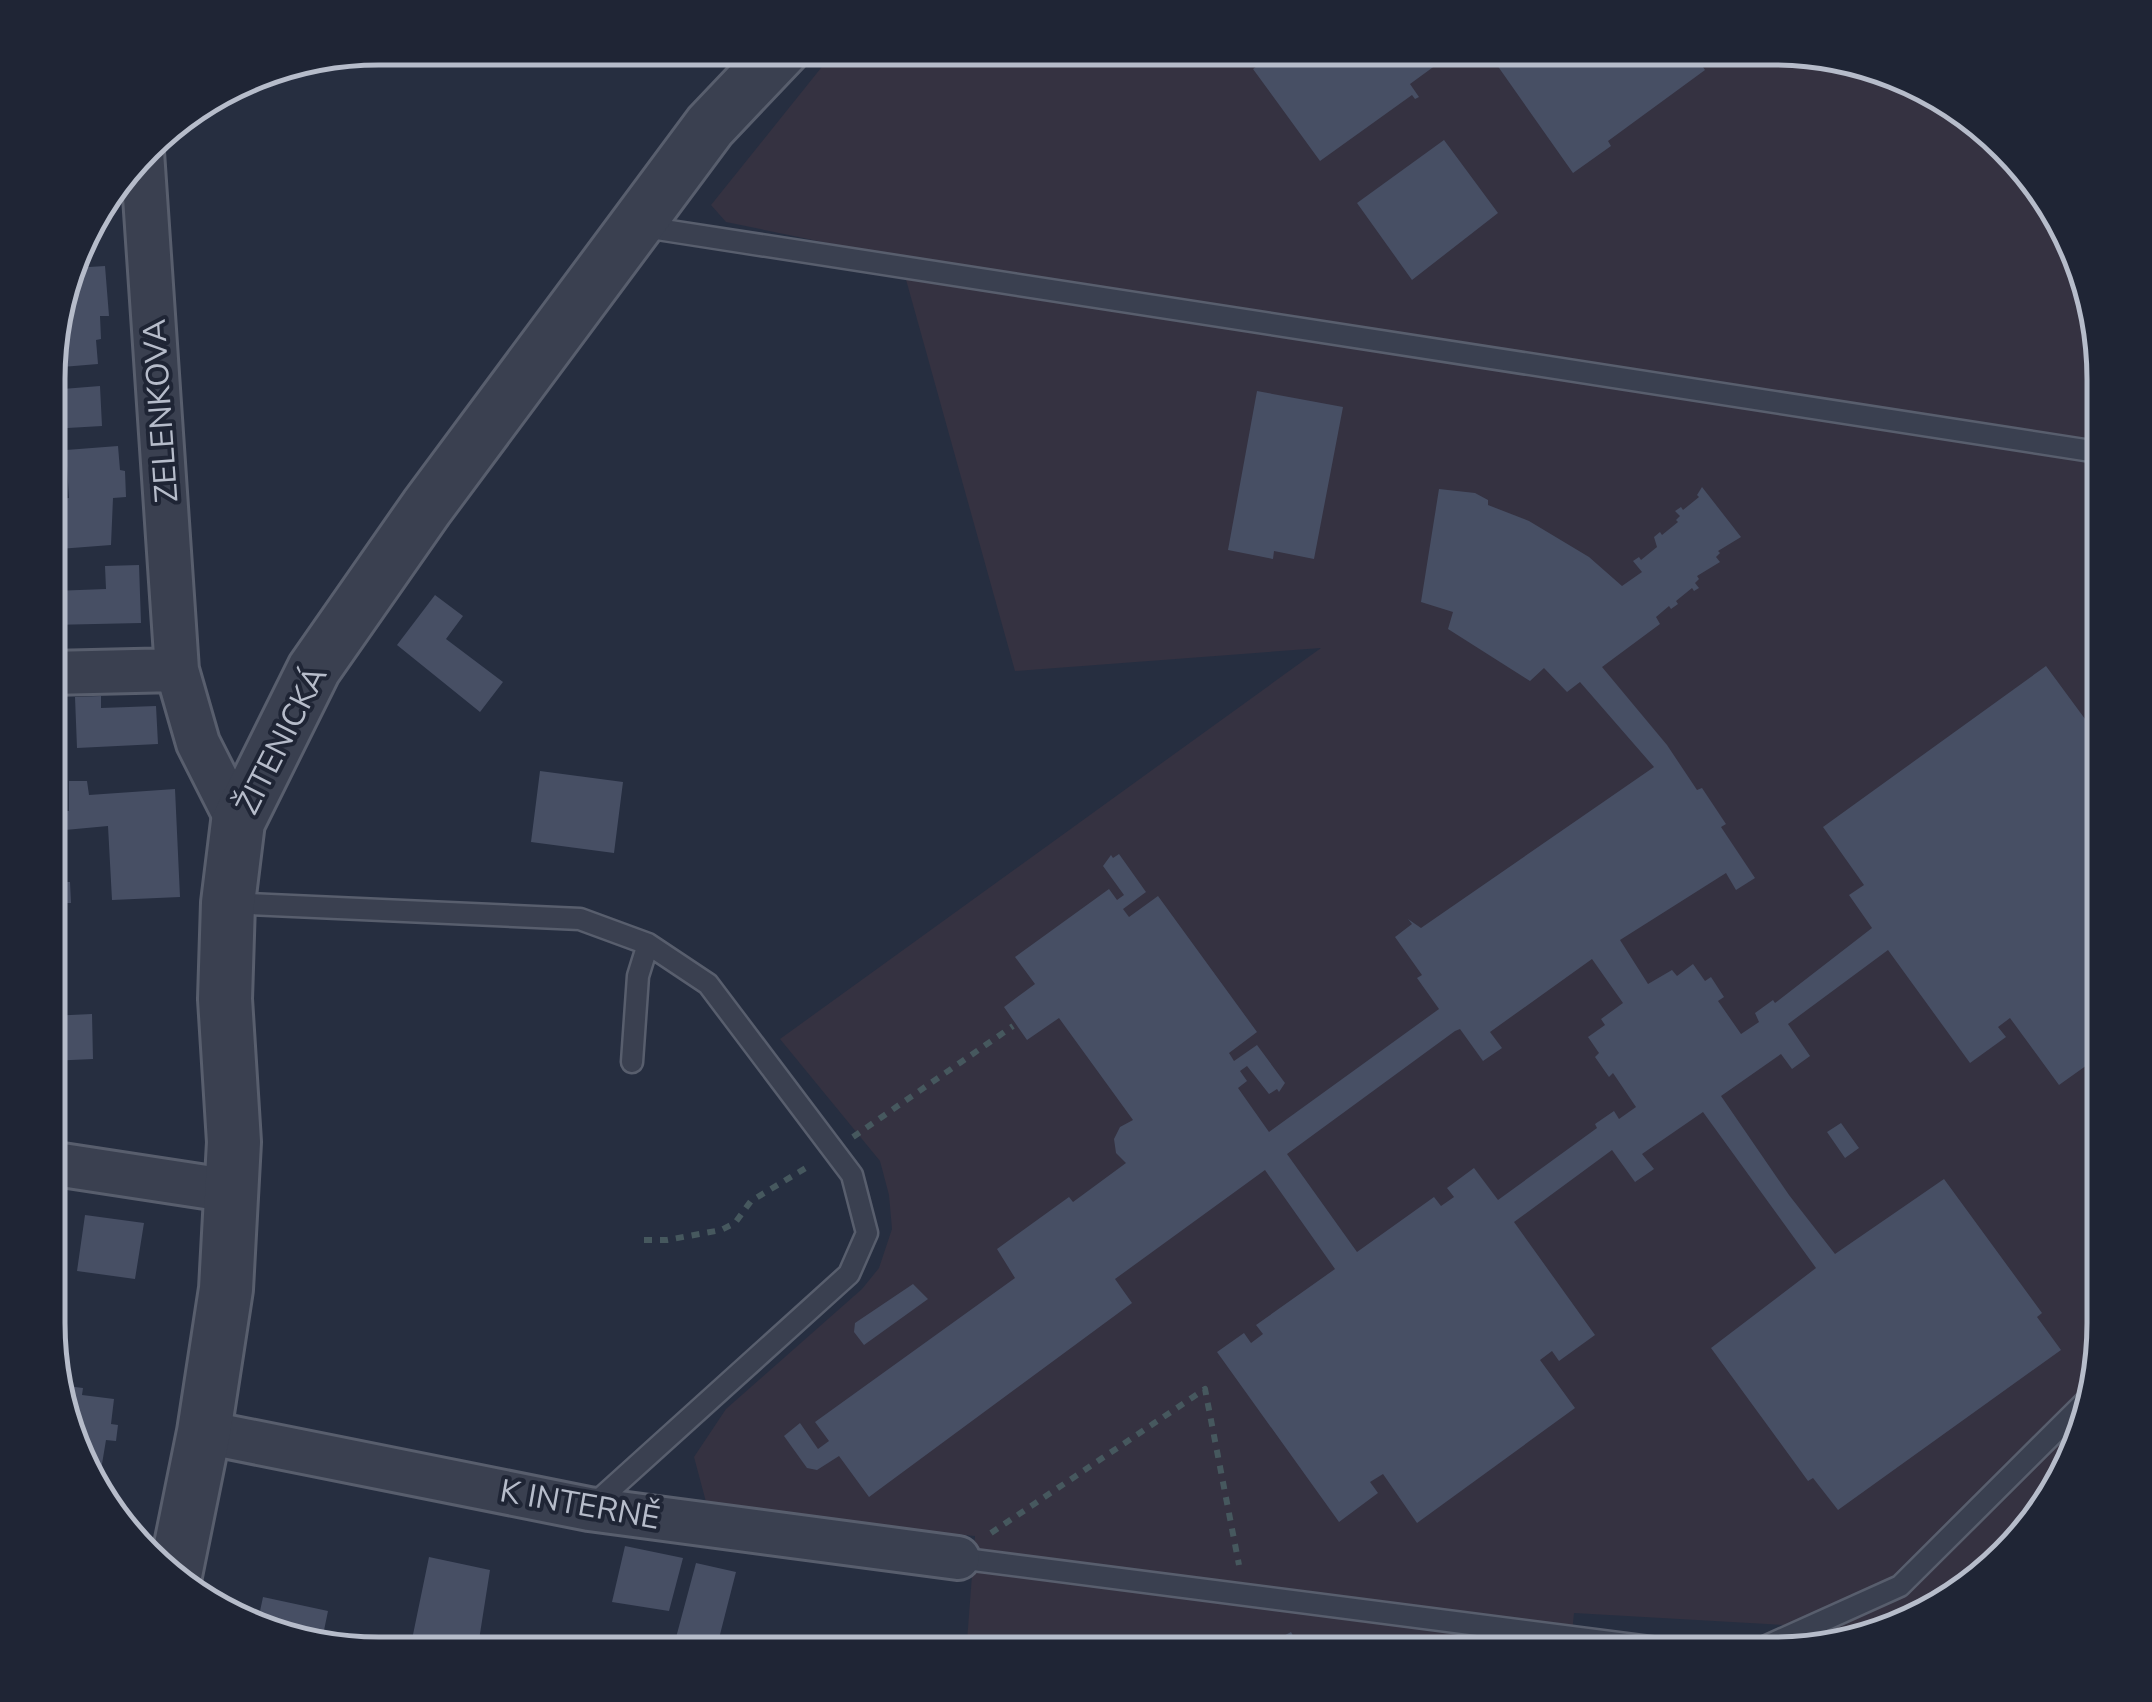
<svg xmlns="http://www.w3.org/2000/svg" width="2152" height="1702" viewBox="0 0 2152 1702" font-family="'Nunito Sans',sans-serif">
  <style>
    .medical { fill: #353241 }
    .building { fill: #474f64; fill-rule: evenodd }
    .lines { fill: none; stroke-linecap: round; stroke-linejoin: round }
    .service-casing { stroke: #585e6d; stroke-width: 25 }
    .minor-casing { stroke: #585e6d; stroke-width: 48 }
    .tertiary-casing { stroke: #585e6d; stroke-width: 58 }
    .path { stroke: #46585e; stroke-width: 6; stroke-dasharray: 8 8; stroke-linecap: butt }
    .service { stroke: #3a4050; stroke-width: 20 }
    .minor { stroke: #3a4050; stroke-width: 42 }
    .tertiary { stroke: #3a4050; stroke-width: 52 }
    .labels { text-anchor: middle; stroke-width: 8; stroke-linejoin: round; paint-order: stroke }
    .street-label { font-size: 32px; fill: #b6bcca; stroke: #1f2535 }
    .rim { fill: none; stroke: #b6bcca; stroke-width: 5 }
  </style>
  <rect width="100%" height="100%" fill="#262e40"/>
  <path class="medical" d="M837,48h957l105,25 93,57 79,103 33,146v966l-25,105 -57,92 -122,87 -12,2 -314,-18 -4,41h-604l9,-118 -192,-17 -77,-17 -12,-45 32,-48 136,-120 17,-21 13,-39 -3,-34 -9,-34 -100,-122 541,-391 -306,23 -115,-413 -174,-36 -15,-17z"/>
  <path class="building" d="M1282,48h159l6,9 -37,27 9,13 -4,2 -3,-4 -92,66 -67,-92z
    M1485,48h205l15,22 -97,71 3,5 -38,27z
    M1444,140l54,73 -86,67 -55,-77z
    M105,266l4,50h-9l1,23 -5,1 2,24 -48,4v-32l23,-68z
    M100,386l2,40 -52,3v-39z
    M1257,391l86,16 -29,152 -40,-8 -1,8 -45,-9z
    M118,446l2,24 5,1 1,26 -13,1 -2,47 -52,4 -4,-50 14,-1 -3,-48z
    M1702,487l39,50 -23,14 2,2 -4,4 4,5 -23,14 2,3 -4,4 4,5 -5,3 -2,-3 -16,13 2,3 -7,5 -2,-3 -13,11 4,7 -58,43 65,78 30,45 5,-2 24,36 -5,3 34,51 -19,12 -10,-17 -106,67 28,44 24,-14 5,6 16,-12 12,17 6,-4 13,20 -6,4 23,33 18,-12 -4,-9 18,-13 2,3 97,-75 -23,-33 15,-10 -41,-58 223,-161 42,57 16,-9v339l-45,32 -49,-67 -12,9 8,10 -36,26 -82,-113 -100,74 22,32 -18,13 -11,-15 -60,42 68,99 46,59 109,-75 98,134 -5,4 24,33 -223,160 -25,-32 -5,3 -97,-133 105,-80 -113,-156 -61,42 12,15 -19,13 -23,-32 -98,72 81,113 -36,26 -7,-10 -12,9 35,48 -158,115 -34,-49 -13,8 8,11 -39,29 -122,-170 27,-19 7,10 12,-9 -7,-9 79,-56 -70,-99 -150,109 17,24 -263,194 -30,-41 -22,14 -10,-2 -23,-32 16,-13 18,26 11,-8 -14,-19 200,-144 -18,-29 72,-52 4,5 53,-39 -10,-10 -2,-14 6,-12 13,-7 -74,-102 -32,22 -23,-33 31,-23 -20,-27 94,-68 8,11 7,-5 -21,-29 8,-11 2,3 6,-4 27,38 -23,17 6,8 29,-21 99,136 -28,21 5,8 23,-16 28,38 -6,9 -2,-3 -8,5 -22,-28 -7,5 7,10 -9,7 31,44 170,-123 -22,-31 5,-3 -27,-38 17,-13 -4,-5 13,9 233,-161 -74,-85 -13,10 -23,-24 -14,13 -82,-52 5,-17 -32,-10 18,-113 36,4 13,7v5l41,16 60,36 33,29 20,-14 -9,-11 6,-4 2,3 16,-13 -3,-10 6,-5 2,3 16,-13 -2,-2 4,-4 -5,-5 6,-4 2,3 16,-13 -2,-2zM1592,959l31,44 -22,16 4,6 -17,12 11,16 -4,4 14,20 4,-4 23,34 -17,12 -5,-8 -19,13 2,4 -99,72 -24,-32 -27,20 7,9 -13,9 -7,-9 -77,55 -70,-98 168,-123 5,-2 23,32 19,-13 -12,-16z
    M139,565l2,58 -91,2 3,-34 53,-2 -1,-23z
    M435,595l28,21 -17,23 57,43 -23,30 -83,-67z
    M101,696v12l55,-2 2,38 -81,4 -2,-51z
    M50,730h7l2,42h-10z
    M540,771l83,11 -9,71 -83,-11z
    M69,781h18l2,14 86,-6 5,108 -68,3 -4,-74 -43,4 -1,-19h5z
    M49,882h21l1,21h-22z
    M92,1014l1,45 -44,2v-45z
    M1841,1123l18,25 -14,10 -18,-26z
    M85,1215l59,8 -9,56 -58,-8z
    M913,1284l15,15 -64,46 -10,-13 1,-9z
    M59,1385l24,3 -1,7 32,4 -3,25 7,1 -2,16 -10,-1 -7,42 -9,-1 -8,-11z
    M625,1546l58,12 -14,53 -57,-9z
    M429,1557l61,13 -11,70 62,14h-132z
    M696,1563l40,9 -21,82 -41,-9z
    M263,1597l65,14 -7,34 -65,-15z
    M1291,1632l12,22h-54z
    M568,1636l63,12 -1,6h-66z"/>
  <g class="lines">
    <defs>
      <path id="service" d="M638,226l1466,227
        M228,903l352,16 68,25 60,40 144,191 15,58 -18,41 -259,234
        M632,1062l6,-86 10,-32
        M958,1558l746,96
        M1749,1654l151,-68 192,-191"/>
      <path id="minor" d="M142,152l35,518 21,73 40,79
        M50,673l127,-3
        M49,1163l183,28
        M204,1432l385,77 369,49"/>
      <path id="tertiary" d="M174,1580l30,-148 22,-143 8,-147 -9,-143 3,-96 10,-81 76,-153 113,-162 283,-381 74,-78"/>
    </defs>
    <use href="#service" class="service-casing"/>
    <use href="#minor" class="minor-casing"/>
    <use href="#tertiary" class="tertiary-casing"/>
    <path class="path" d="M853,1137l160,-111
      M644,1240h23l54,-10 14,-7 16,-22 58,-35
      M991,1533l214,-144 34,176"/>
    <use href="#service" class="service"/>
    <use href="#minor" class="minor"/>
    <use href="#tertiary" class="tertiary"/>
  </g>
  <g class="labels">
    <g class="street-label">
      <text transform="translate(160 411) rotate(-94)" y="11">ZELENKOVA</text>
      <text transform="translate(281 740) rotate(-63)" y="11">ŽITENICKÁ</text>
      <text transform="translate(580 1504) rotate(10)" y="11">K INTERNĚ</text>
    </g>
  </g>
  <path d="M0 0H2152V1702H0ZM379 65H1773A314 314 0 0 1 2087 379V1323A314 314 0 0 1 1773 1637H379A314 314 0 0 1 65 1323V379A314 314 0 0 1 379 65Z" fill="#1f2535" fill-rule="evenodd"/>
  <path class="rim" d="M379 65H1773A314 314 0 0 1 2087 379V1323A314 314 0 0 1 1773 1637H379A314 314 0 0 1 65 1323V379A314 314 0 0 1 379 65Z"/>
</svg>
